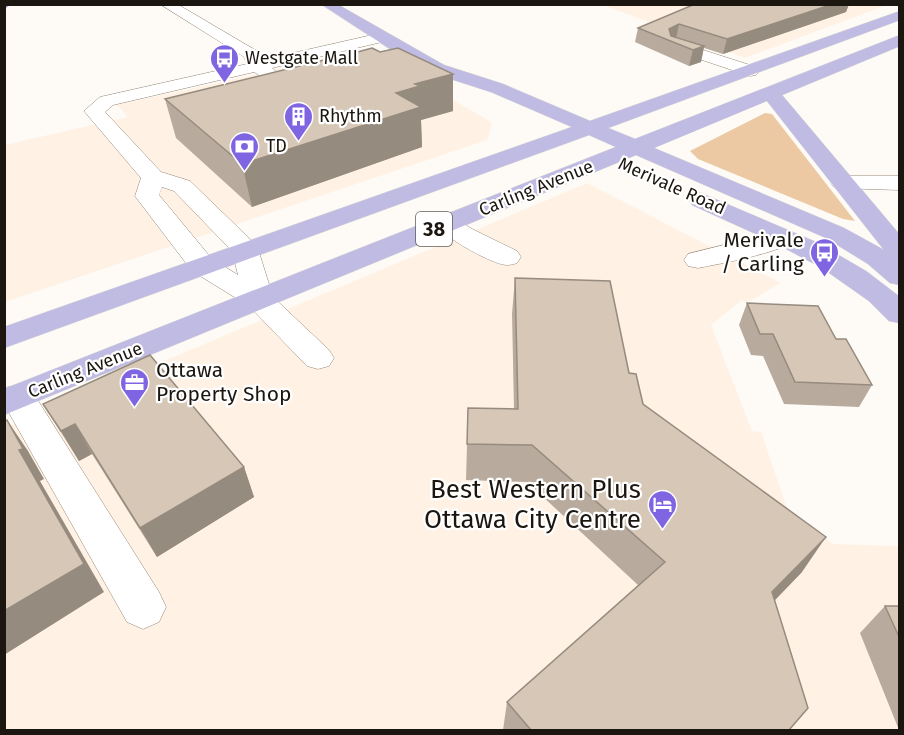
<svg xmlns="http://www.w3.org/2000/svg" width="904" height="735" viewBox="0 0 904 735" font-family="'Fira Sans',sans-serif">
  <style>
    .built { fill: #fff2e4 }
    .green { fill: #ecc9a2 }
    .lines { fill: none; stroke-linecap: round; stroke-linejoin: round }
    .minor-casing { stroke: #948676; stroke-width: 1 }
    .major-casing { stroke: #d6d5d4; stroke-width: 1 }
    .highway-casing { stroke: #d6d5d4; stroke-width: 1 }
    .minor { fill: #fff; fill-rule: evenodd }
    .major { fill: #bfbbe3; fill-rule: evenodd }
    .highway { fill: #958dd0; fill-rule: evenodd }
    .wall { fill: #b8ab9d }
    .shaded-wall { fill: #968b7f }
    .building { fill: #d6c7b6; stroke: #968b7f; stroke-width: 1.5 }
    .labels { text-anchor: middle; stroke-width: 4.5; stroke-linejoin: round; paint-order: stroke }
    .far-poi-label { font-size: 18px; fill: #1c1610; stroke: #fff; text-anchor: start }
    .far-street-label { font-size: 18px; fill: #1c1610; stroke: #fff }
    .shield { fill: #fff; stroke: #605c58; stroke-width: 1.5 }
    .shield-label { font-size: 20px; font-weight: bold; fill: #1c1610 }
    .poi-label { font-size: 21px; fill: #1c1610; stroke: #fff; text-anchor: end }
    .near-poi-label { font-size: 26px; fill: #1c1610; stroke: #fff; text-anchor: end }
  </style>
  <rect width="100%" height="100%" fill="#fefbf7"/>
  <path class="built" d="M603,5h284l-142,53z
    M368,49l19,6 42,31 59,34 4,4 -5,16 -482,162 -1,-157 124,-28 -11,-12z
    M587,183l194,100 -31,18h-9l-30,24 41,106 9,1 26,76 46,36 66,2v184h-894v-302z"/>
  <path class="green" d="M765,113l7,1 83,107 -12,-2 -145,-60 -8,-8z"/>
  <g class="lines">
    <defs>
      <path id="minor" d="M160,4h17l80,47 5,9 119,-27 8,5 -3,3 -114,27 8,7 -3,4h-12l-11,-7 -141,33 -8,7 56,60 29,9 64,62 4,6 15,48 56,53 5,8 -5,8 -11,3 -11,-3 -58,-60 -57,-35 -57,-75 6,-18 -57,-67 16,-14 147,-33 -3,-7zM162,187l12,4 58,60 6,24 -26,-16 -53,-64z
        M675,41l81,26 3,4 -3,4 -6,1 -81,-27 -2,-3z
        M843,176h57v14l-65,-2 -4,-5 4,-5z
        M447,216l9,3 16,10 45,22 4,6 -4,6c-3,1 -6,2 -10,2 -15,0 -64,-29 -73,-41l4,-5z
        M784,230l9,2 4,6c-10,14 -79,26 -99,30l-10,-2 -4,-6 4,-6z
        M18,385l12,3 129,204 7,15 -7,15 -16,7 -16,-7 -123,-218 2,-16z"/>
      <path id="major" d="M321,4h16l107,61 59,19 87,37 310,-110v9l-292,108 27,11 265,-104v11l-118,49 118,140v26l-3,-1 3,2v23l-10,-2 -22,-19 -42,-26 -190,-83 -632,260v-26l612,-242 -27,-12 -585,213v-21l568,-200 -81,-35 -59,-19 -36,-20zM767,101l117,149 -40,-22 -190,-80z
        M701,193l115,49 50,29 34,26v26l-11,-2 -20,-20 -47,-33 -51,-27 -79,-36 -3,-5 3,-5z"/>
      <path id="highway" d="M4,4h7l-7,5z"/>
    </defs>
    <use href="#minor" class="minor-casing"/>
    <use href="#major" class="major-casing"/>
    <use href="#highway" class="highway-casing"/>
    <use href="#minor" class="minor"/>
    <use href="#major" class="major"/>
    <use href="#highway" class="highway"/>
  </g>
  <path class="wall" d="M695,4h154l-3,8 -123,42 -19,-6 -3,14 -12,4 -54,-24 3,-14z
    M350,60l103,51 -32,9 1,27 -170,60 -76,-69 -11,-39z
    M515,278l114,95 14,31 159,168 -27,28 14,130h-286l4,-28 131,-117 -111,-103 -61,-2 2,-72 46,1 -2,-95z
    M747,303l89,36 36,46 -13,22 -75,-3 -21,-48 -12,-1 -12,-30z
    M43,404l201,63 10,30 -97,60 -65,-103 -13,7z
    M885,606h15v124h-1l-39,-97z"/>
  <path class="shaded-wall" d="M833,4h16l-3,8 -123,42 4,-15z
    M679,24l-3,15 -5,2 -2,-12z
    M704,46l-3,16 -12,4 4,-16z
    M453,74v37l-32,9 1,27 -170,60 -10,-43 173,-80z
    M7,420l21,31 16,28 -4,2 64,111 -100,63v-44l15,-161z
    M75,424l17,30 -13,7 -18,-30z
    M244,467l10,30 -97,60 -17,-29z
    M826,537l-24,35 -52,54 22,-34z"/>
  <path class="building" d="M695,4h138l-106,35 -48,-15 -10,5 2,7 33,10 -11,4 -55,-22z
    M372,48l8,4 18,-4 55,26 -38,10 5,2 -24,7 25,14 -179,57 -77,-65 167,-41 18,2 4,-7z
    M515,278l95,3 19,92 7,1 7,30 183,133 -54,55 36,116 -19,22h-258l-24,-28 158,-140 -133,-117 -65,-1 1,-36 50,1z
    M747,303l71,3 18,33h10l26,46 -77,-3 -22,-48h-13z
    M150,355l94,112 -104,61 -65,-104 -14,7 -18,-27z
    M7,420l16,29 -4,1 65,114 -80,47v-189z
    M885,606h15v33z"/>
  <defs>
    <symbol id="bus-pin" viewBox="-11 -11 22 30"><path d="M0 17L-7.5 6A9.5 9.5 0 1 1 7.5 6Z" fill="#7f65e1" stroke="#fff"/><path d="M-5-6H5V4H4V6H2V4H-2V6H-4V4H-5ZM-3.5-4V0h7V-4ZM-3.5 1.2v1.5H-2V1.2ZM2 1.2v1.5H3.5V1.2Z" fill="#fff"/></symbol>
    <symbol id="building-pin" viewBox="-11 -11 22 30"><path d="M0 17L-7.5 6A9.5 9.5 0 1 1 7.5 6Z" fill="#7f65e1" stroke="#fff"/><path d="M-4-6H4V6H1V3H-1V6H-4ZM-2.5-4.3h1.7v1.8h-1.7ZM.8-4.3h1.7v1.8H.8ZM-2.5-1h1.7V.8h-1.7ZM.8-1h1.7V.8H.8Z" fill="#fff"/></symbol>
    <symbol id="bank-pin" viewBox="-11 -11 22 30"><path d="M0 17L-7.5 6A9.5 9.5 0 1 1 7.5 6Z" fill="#7f65e1" stroke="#fff"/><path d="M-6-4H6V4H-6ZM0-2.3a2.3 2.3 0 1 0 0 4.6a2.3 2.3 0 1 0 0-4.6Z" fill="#fff"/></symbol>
    <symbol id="office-pin" viewBox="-11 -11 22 30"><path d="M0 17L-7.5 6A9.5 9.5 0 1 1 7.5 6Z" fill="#7f65e1" stroke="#fff"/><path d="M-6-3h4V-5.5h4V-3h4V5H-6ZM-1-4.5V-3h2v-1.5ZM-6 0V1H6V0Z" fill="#fff"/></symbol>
    <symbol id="hotel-pin" viewBox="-11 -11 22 30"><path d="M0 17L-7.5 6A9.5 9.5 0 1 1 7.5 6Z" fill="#7f65e1" stroke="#fff"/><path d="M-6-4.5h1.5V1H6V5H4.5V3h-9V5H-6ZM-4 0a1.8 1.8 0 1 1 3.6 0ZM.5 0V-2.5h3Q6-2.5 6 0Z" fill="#fff"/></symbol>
  </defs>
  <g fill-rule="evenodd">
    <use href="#bus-pin" x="208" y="42" width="33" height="45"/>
    <use href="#building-pin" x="282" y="100" width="33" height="45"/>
    <use href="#bank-pin" x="228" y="130" width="33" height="45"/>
    <use href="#bus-pin" x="808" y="236" width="33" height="45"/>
    <use href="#office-pin" x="118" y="366" width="33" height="45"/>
    <use href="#hotel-pin" x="646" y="488" width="33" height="45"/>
  </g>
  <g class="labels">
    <g class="far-poi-label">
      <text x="245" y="64">Westgate Mall</text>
      <text x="319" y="122">Rhythm</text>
      <text x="266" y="152">TD</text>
    </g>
    <g class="far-street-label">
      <text transform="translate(672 186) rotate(24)" y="6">Merivale Road</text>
      <text transform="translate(536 188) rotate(-22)" y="6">Carling Avenue</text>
      <text transform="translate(85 370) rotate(-22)" y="6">Carling Avenue</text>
    </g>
    <rect class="shield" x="416" y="212" width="36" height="34" rx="4.5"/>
    <g class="shield-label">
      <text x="434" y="236">38</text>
    </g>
    <g class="poi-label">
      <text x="804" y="247">Merivale<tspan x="804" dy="24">/ Carling</tspan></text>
      <text x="156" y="377" text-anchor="start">Ottawa<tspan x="156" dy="24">Property Shop</tspan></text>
    </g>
    <g class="near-poi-label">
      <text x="641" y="498">Best Western Plus<tspan x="641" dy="30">Ottawa City Centre</tspan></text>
    </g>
  </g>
  <rect width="904" height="735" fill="none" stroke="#1c1610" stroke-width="12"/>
</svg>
